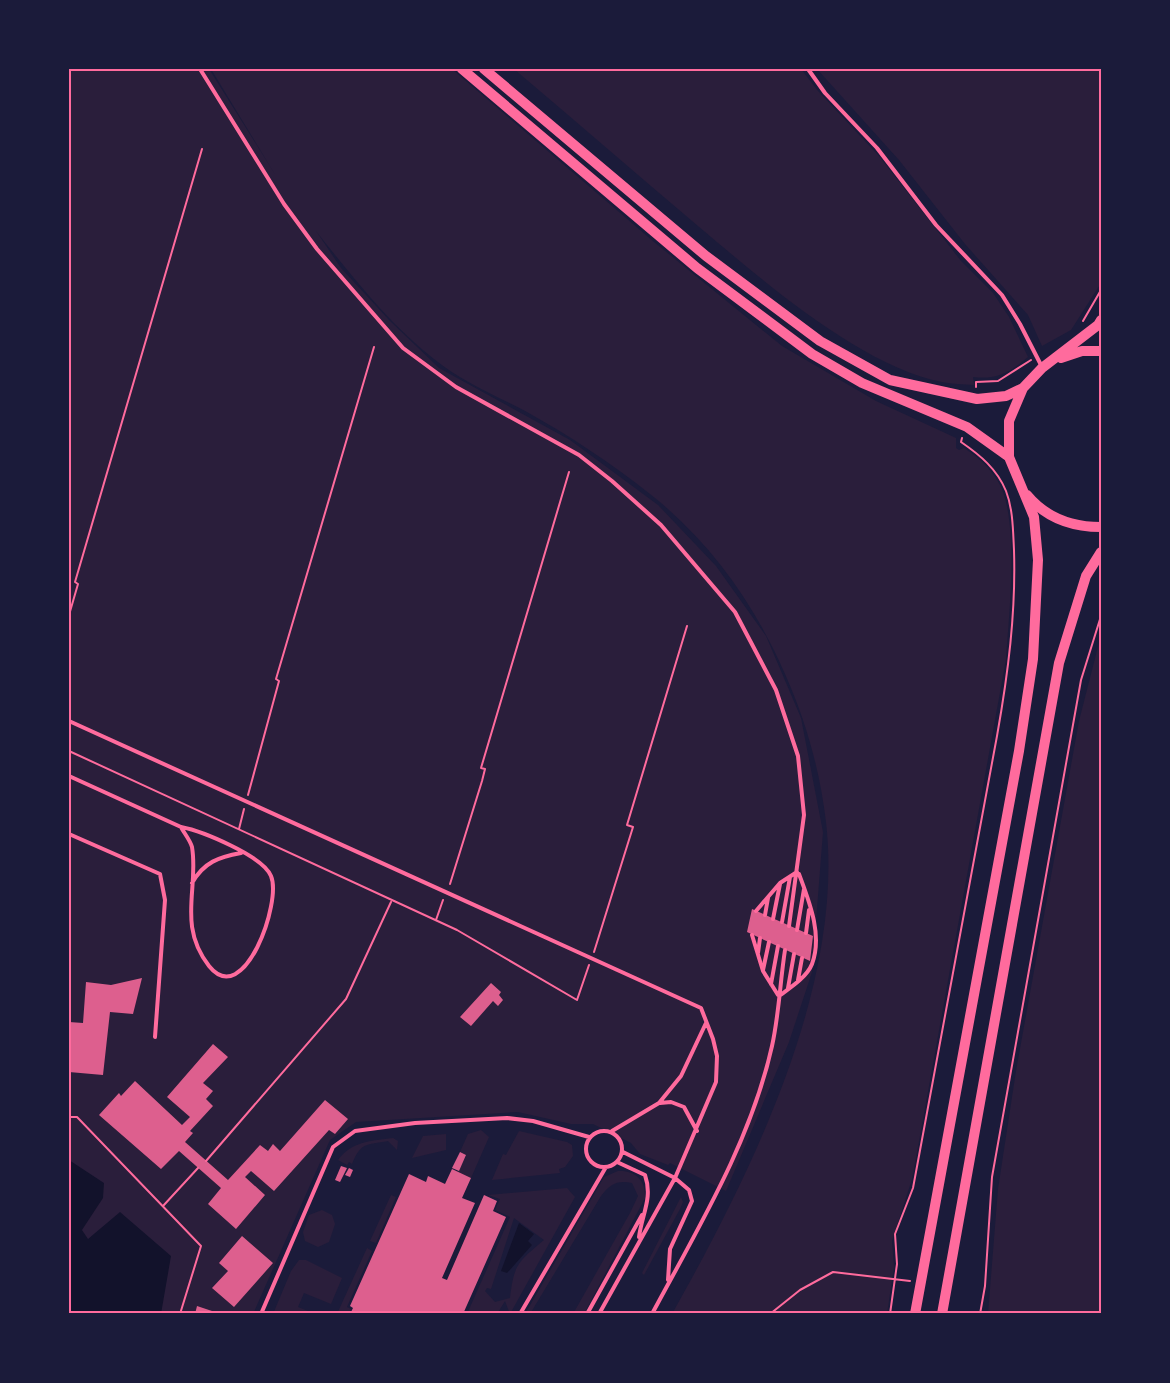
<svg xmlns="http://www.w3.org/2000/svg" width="1170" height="1383" viewBox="0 0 1170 1383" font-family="'PT Sans Narrow',sans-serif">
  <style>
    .green { fill: #2a1e3b; fill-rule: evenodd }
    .water { fill: #12122b }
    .building { fill: #dd5f8e }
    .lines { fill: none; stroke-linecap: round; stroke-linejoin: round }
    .path { stroke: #ff6b9d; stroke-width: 2 }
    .service { stroke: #ff6b9d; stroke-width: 4 }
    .secondary { stroke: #ff6b9d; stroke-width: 10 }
    .neatline { fill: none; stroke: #ff6b9d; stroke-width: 2 }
  </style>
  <rect width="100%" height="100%" fill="#1b1b3a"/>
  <path class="green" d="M69,69h140l67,107 -65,-107h241l202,173 128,104 94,55 80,37v10l3,2 5,-2c17,11 32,25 39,44 15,43 6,122 3,167l-88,488 -6,32 -20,62 2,26 -7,47h-215c78,-139 173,-328 154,-492 -6,-51 -20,-101 -41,-148 -30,-69 -75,-133 -135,-180 -39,-31 -80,-58 -123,-82 -32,-17 -65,-30 -93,-53 -45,-35 -83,-84 -118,-128l25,37 48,52 50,48 131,72 88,65 58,61 50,70 35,82 22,114 -11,140 -23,70 -63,149 -56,-28 -2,2 -28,-11 -9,-11 -38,-19h-22l-53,-12 -162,10 -26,18 -77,174h-184z
    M514,69h287l17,22 61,65 82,105 32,32 16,24 19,40c-18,15 -30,23 -55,20l1,8c-11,-1 -22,-1 -32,-3 -82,-16 -181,-103 -244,-156 -62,-52 -122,-105 -184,-157z
    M817,69h284v214l-30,47 -29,16 -14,-31 -63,-71 -66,-84z
    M1101,635v679h-113l10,-125 18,-118 63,-350z
    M481,1130l8,7 -18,41 -13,-6 8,-16 -6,-4 8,-18z
    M519,1131l48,11 5,3 1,11 -8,11 -6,2 1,4 -68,7 11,-26 3,1z
    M446,1134v16l-34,8 11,-22z
    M393,1138l5,3 -1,9 -9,-9c-22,4 -27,1 -36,23l-3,-2 -2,3 -9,-5c14,-19 33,-19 55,-22z
    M618,1171c17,-1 28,9 27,27l-61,116h-11l57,-101 8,-17 -6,-13c-15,-3 -22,1 -31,13l-71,118h-5l79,-137z
    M567,1188l8,9 -65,117 -5,-13 -8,13h-30l43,-97 -15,-7 5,-11 -12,-4zM514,1218l30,22c-26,22 -30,24 -34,58l-15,4 -10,-11 2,-3 4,1z
    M391,1195l5,2 -20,46 -6,-2z
    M681,1197l2,5 -3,7 -36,66 -2,-2z
    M322,1210l10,5 3,9 -6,18 -11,5 -13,-6 -2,-9 6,-17z
    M367,1248l5,3 -25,56 4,2 -2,5h-12z
    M299,1260h7l36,18 -11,26 -27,-11 -6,14 10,4 -1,3h-34l18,-43z"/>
  <path class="water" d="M69,1160l35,23 -1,15 -21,32 6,9 32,-27 51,44 -10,58h-92z
    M519,1223l15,11 -6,7 4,4 -25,28 -6,-2z"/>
  <path class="building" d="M752,909l61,27 -3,25 -63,-29z
    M142,978l-9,36 -23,-2 -7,63 -34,-3v-50l14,1 3,-41 25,3z
    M491,983l10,9 -2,3 4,5 -5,6 -5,-5 -22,25 -11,-9z
    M213,1044l15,13 -25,26 10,8 -7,8 7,7 -23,25 3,2 -8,9 43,38 32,-35 8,6 5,-7 7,7 45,-51 23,19 -13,15 -6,-4 -55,61 -23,-20 -6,6 20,18 -29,34 -28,-25 13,-16 -42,-37 -18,18 -62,-54 20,-22 2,3 14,-15 47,44 8,-8 -23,-20z
    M460,1152l6,3 -7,16 -7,-3z
    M341,1166l6,2 -7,14 -5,-2z
    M349,1168l4,2 -3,7 -5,-2z
    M452,1169l19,9 -9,20 13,5 -33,75 5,2 37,-85 13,6 -4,10 13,6 -43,97h-113l3,-6 -3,-2 59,-132 17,8 2,-6 17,8z
    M242,1236l31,27 -39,44 -22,-19 16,-17 -9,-8z
    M197,1306l24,8h-26z"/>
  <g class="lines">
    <path class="path" d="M1083,321l18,-31
      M976,387v-5l22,-1 33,-21
      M69,615l9,-31 -3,-2 127,-433
      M69,751l388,179 120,70 12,-35
      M248,795l31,-114 -3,-2 98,-332
      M239,829l5,-20
      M450,884l32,-103 3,-12 -4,-1 88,-296
      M436,920l7,-20
      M594,952l39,-125 -6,-2 60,-199
      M69,1117h8l124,129 -21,68
      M206,1161l140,-162 45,-97
      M163,1206l35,-38
      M770,1314l30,-24 33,-18 77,9
      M890,1314l7,-50 -2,-30 18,-46 84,-452c11,-62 19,-123 17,-186 -1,-19 -1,-41 -8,-59 -9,-22 -26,-36 -45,-49l1,-4
      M980,1314l5,-28 7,-109 89,-497 20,-64"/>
    <path class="service" d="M200,69l84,135 33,45 86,99 53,39 123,68 33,26 49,44 74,87 41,78 22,66 6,59 -15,111
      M808,69l17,24 52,55 59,77 66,70 18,29 22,43
      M69,721l632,287 12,31 4,17 -1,26 -41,96 -76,136
      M69,776l112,51c21,4 82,29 90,49 11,26 -27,134 -62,90 -32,-41 -10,-78 -17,-119 -2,-7 -8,-14 -11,-20
      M69,834l91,40 5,26 -10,137
      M192,883c12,-21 27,-26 49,-30
      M756,911l24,-28 17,-11
      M765,915l3,-17
      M773,919l7,-35
      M782,922l8,-45
      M797,930l7,-41
      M806,933l3,-23
      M752,935l11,36 15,24
      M758,953l2,-15
      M763,970l6,-28
      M798,980l4,-22
      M771,984l7,-38
      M788,988l6,-34
      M779,996c11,-8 28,-19 33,-32 11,-29 -3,-63 -13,-90
      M660,1103l11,-1 13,5 13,24
      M586 1149a18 18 0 1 1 36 0a18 18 0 1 1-36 0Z
      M612,1131l47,-28 22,-27 25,-53
      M623,1152l52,26 14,12 3,11 -22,48 -2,31
      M617,1162l28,13c8,23 -3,39 -6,62
      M261,1314l72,-167 22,-16 60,-8 92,-5 26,3 56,16
      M520,1314l86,-147
      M587,1314l55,-99
      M652,1314c46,-86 99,-173 120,-268 7,-31 8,-64 13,-96"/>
    <path class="secondary" d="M462,69l235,199 115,86 50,29 105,44 42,30
      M484,69l222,187 114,85 70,39 87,19 29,-3 17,-8 19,-20 56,-43 3,-5
      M1061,358l21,-7h19
      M1027,495c19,23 45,32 74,32
      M915,1314l104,-563 14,-92 5,-99 -4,-43 -25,-60v-36l14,-33
      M942,1314l117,-651 27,-87 15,-24"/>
  </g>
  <rect width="1170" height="1383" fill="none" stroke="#1b1b3a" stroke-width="141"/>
  <rect x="70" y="70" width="1030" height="1242" class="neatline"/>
</svg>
